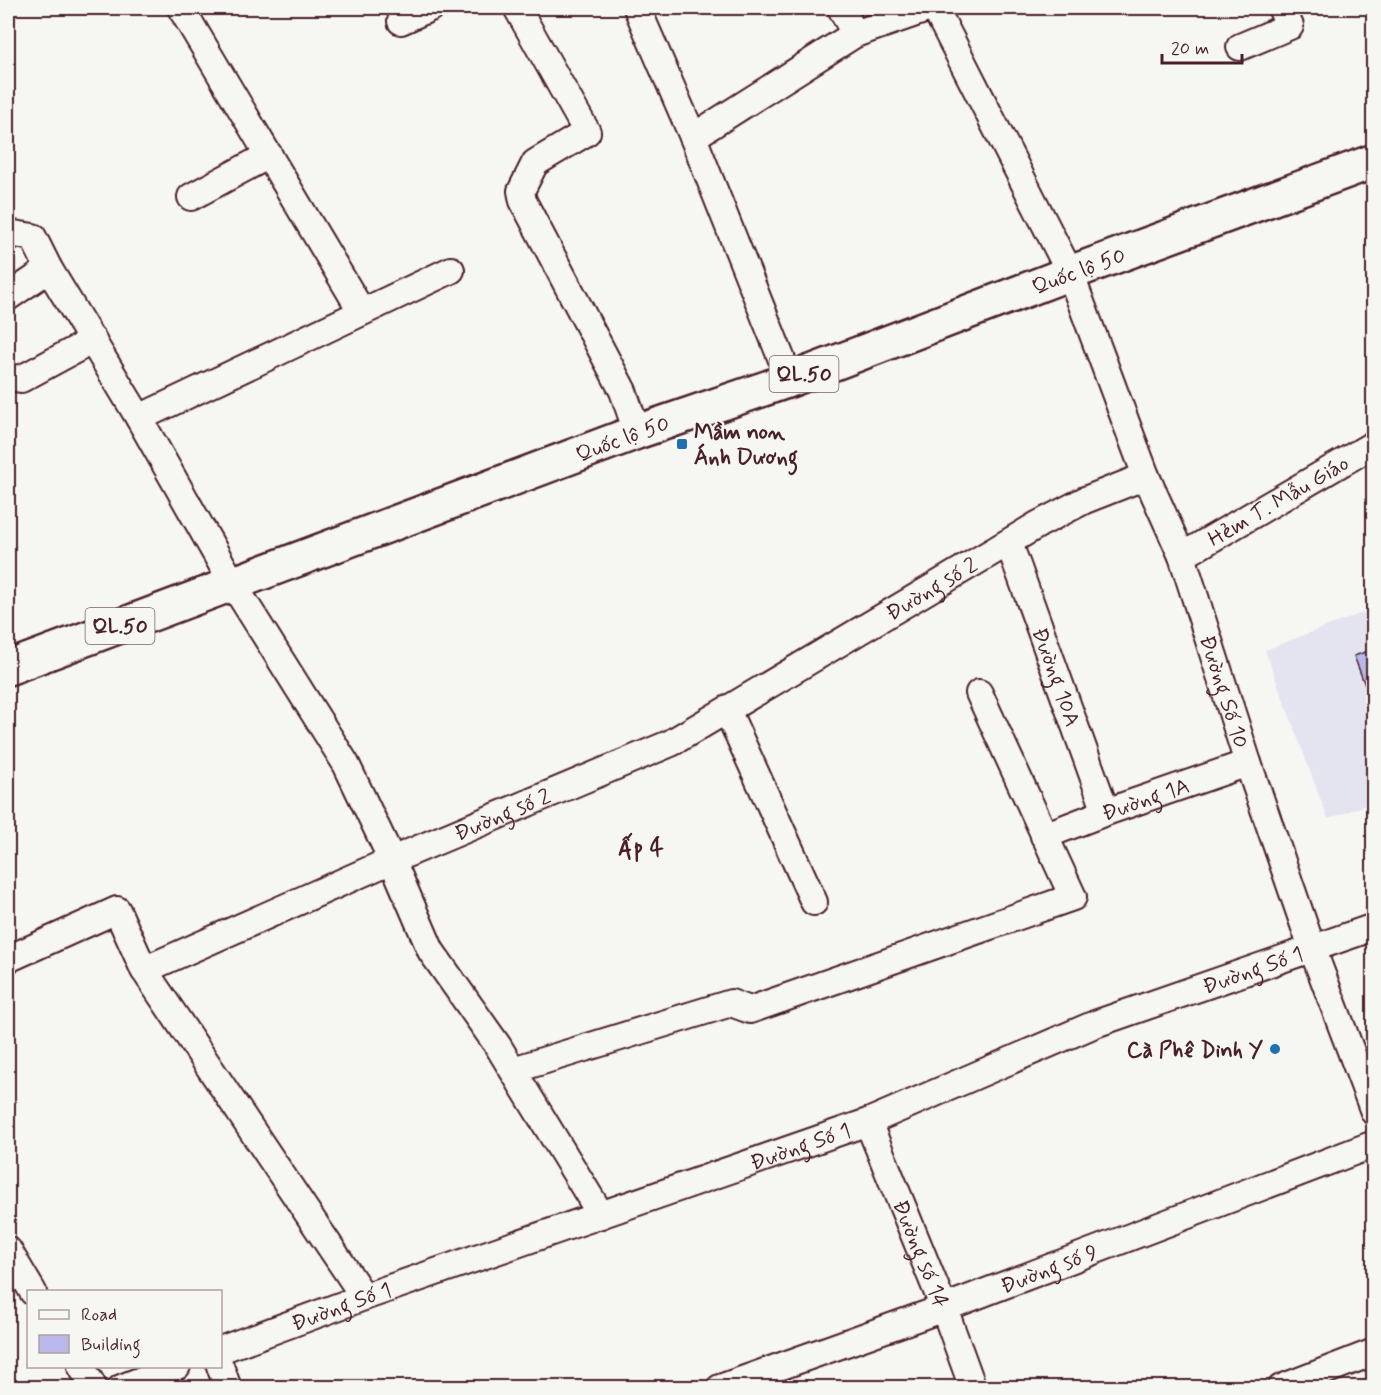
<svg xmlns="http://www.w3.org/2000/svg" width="1381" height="1395" viewBox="0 0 1381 1395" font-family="Mynerve,sans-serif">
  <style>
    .built { fill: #e4e3f0 }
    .building { fill: #bab8ea; stroke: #4a1f2b; stroke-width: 1.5 }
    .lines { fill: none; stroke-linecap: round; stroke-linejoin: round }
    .minor-casing { stroke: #4a1f2b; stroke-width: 30 }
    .major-casing { stroke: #4a1f2b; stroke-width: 38 }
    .minor { stroke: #f6f6f2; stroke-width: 26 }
    .major { stroke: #f6f6f2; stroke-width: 33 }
    .poi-dot { fill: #1f6fb2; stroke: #f6f6f2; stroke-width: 2 }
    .labels { text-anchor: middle; stroke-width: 4.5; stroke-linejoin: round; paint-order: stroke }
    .shield { fill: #f6f6f2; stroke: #7e6067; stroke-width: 1.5 }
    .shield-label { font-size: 21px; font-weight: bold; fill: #4a1f2b }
    .street-label { font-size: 22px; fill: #4a1f2b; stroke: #f6f6f2 }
    .poi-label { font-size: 22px; font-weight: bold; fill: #4a1f2b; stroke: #f6f6f2; text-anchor: start }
    .neighbourhood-label { font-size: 24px; font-weight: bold; fill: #4a1f2b; stroke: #f6f6f2 }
  </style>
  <rect width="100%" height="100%" fill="#f6f6f2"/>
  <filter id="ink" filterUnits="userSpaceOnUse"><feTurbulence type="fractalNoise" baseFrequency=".0167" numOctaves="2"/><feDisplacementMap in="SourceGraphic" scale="12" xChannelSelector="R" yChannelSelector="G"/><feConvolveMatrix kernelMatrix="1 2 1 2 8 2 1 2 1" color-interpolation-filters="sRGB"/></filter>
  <g filter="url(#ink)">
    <path class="built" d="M1373,609v193l-45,17 -63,-169z"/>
    <path class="building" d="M1374,649v60l-20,-53z"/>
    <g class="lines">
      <defs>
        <g id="minor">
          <path d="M181,8l181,304"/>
          <path d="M517,8l70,124 -52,31 -14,28 2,10 100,190 14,41"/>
          <path d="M637,8l56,129 97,243"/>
          <path d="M841,8l14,26"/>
          <path id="s1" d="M935,8l135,265 76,203 36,80 66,207 64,185 62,164"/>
          <path d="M401,21l29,-13"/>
          <path d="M1240,47l50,-21 -9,-18"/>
          <path d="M693,137l162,-103 75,-26"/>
          <path d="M191,197l78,-42"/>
          <path d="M8,233l25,4 16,32 90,149 94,166 113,180 46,96 39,91 67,95 103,169"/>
          <path d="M8,297l41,-28"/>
          <path d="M8,377l13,2 72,-39"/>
          <path d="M139,418l312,-148"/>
          <path id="s2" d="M1009,543l97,269"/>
          <path id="s3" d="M1182,556l192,-112"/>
          <path d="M727,710l87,192"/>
          <path id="s4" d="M1044,836l62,-24 142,-49"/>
          <path id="s5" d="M8,959l109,-49 27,60 248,-110 279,-117 368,-219 46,-24 61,-24"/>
          <path d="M144,970l220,327"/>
          <path d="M513,1070l218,-67 19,7 323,-113 -94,-204"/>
          <path id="s6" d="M868,1122l76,186 29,80"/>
          <path d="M8,1250l25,42"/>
          <path id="s7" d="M220,1350l144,-53 504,-175 227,-98 279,-97"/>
          <path d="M81,1366l13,22"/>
          <path d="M220,1366l8,22"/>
          <path d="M121,1388l56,-22"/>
          <path id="s8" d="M720,1388l224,-80 430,-164"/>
          <path d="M1281,1388l93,-36"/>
        </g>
        <g id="major">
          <path id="s9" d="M8,668l629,-236 153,-52 280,-107 304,-112"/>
        </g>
      </defs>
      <use href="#minor" class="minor-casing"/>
      <use href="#major" class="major-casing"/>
      <use href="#minor" class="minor"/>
      <use href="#major" class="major"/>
    </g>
  </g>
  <g class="poi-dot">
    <rect x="676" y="438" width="12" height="12" rx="3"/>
    <circle cx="1275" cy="1049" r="6"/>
  </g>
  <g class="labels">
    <g class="shield">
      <rect x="769.5" y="356" width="69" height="36" rx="4.5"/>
      <rect x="85.5" y="608" width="69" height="36" rx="4.5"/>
    </g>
    <g class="shield-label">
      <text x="804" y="381">QL.50</text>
      <text x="120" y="633">QL.50</text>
    </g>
    <g class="street-label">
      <text dy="8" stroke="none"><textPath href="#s9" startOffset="1142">Quốc lộ 50</textPath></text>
      <text dy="8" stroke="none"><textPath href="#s9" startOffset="656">Quốc lộ 50</textPath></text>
      <text dy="8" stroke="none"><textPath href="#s3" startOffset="111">Hẻm T. Mẫu Giáo</textPath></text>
      <text dy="8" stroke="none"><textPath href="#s5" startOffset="1062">Đường số 2</textPath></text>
      <text dy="8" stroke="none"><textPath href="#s2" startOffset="142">Đường 10A</textPath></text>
      <text dy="8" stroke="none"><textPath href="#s1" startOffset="744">Đường Số 10</textPath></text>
      <text dy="8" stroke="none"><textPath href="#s4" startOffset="108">Đường 1A</textPath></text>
      <text dy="8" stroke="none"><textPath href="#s5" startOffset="576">Đường số 2</textPath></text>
      <text dy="8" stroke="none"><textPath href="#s7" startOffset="1101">Đường Số 1</textPath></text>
      <text dy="8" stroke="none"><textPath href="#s7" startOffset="615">Đường Số 1</textPath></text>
      <text dy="8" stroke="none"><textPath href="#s6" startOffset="142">Đường số 14</textPath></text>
      <text dy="8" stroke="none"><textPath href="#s8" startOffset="350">Đường số 9</textPath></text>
      <text dy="8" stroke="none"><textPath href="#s7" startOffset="129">Đường Số 1</textPath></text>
    </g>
    <g class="poi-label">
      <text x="694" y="439">Mầm non<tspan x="694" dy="25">Ánh Dương</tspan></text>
      <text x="1263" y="1057" text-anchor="end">Cà Phê Dinh Y</text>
    </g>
    <g class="neighbourhood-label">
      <text x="641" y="855">Ấp 4</text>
    </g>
  </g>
  <rect width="1381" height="1395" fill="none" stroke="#f6f6f2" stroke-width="30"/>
  <rect x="15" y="15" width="1351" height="1365" fill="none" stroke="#4a1f2b" stroke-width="2" filter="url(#ink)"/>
  <rect x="27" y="1290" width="195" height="78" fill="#f6f6f2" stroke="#b1a0a2" stroke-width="1.5"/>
  <rect x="39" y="1310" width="30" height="9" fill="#f6f6f2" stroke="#b1a0a2" stroke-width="1.5"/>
  <text x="81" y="1320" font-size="18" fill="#4a1f2b">Road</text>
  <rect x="39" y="1335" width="30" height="18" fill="#bab8ea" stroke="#b1a0a2" stroke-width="1.5"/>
  <text x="81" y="1350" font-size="18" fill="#4a1f2b">Building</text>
  <path d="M1162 54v9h80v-9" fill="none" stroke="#4a1f2b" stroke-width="3"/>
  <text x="1171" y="54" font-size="18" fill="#4a1f2b" stroke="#f6f6f2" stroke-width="4.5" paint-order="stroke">20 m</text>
</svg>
